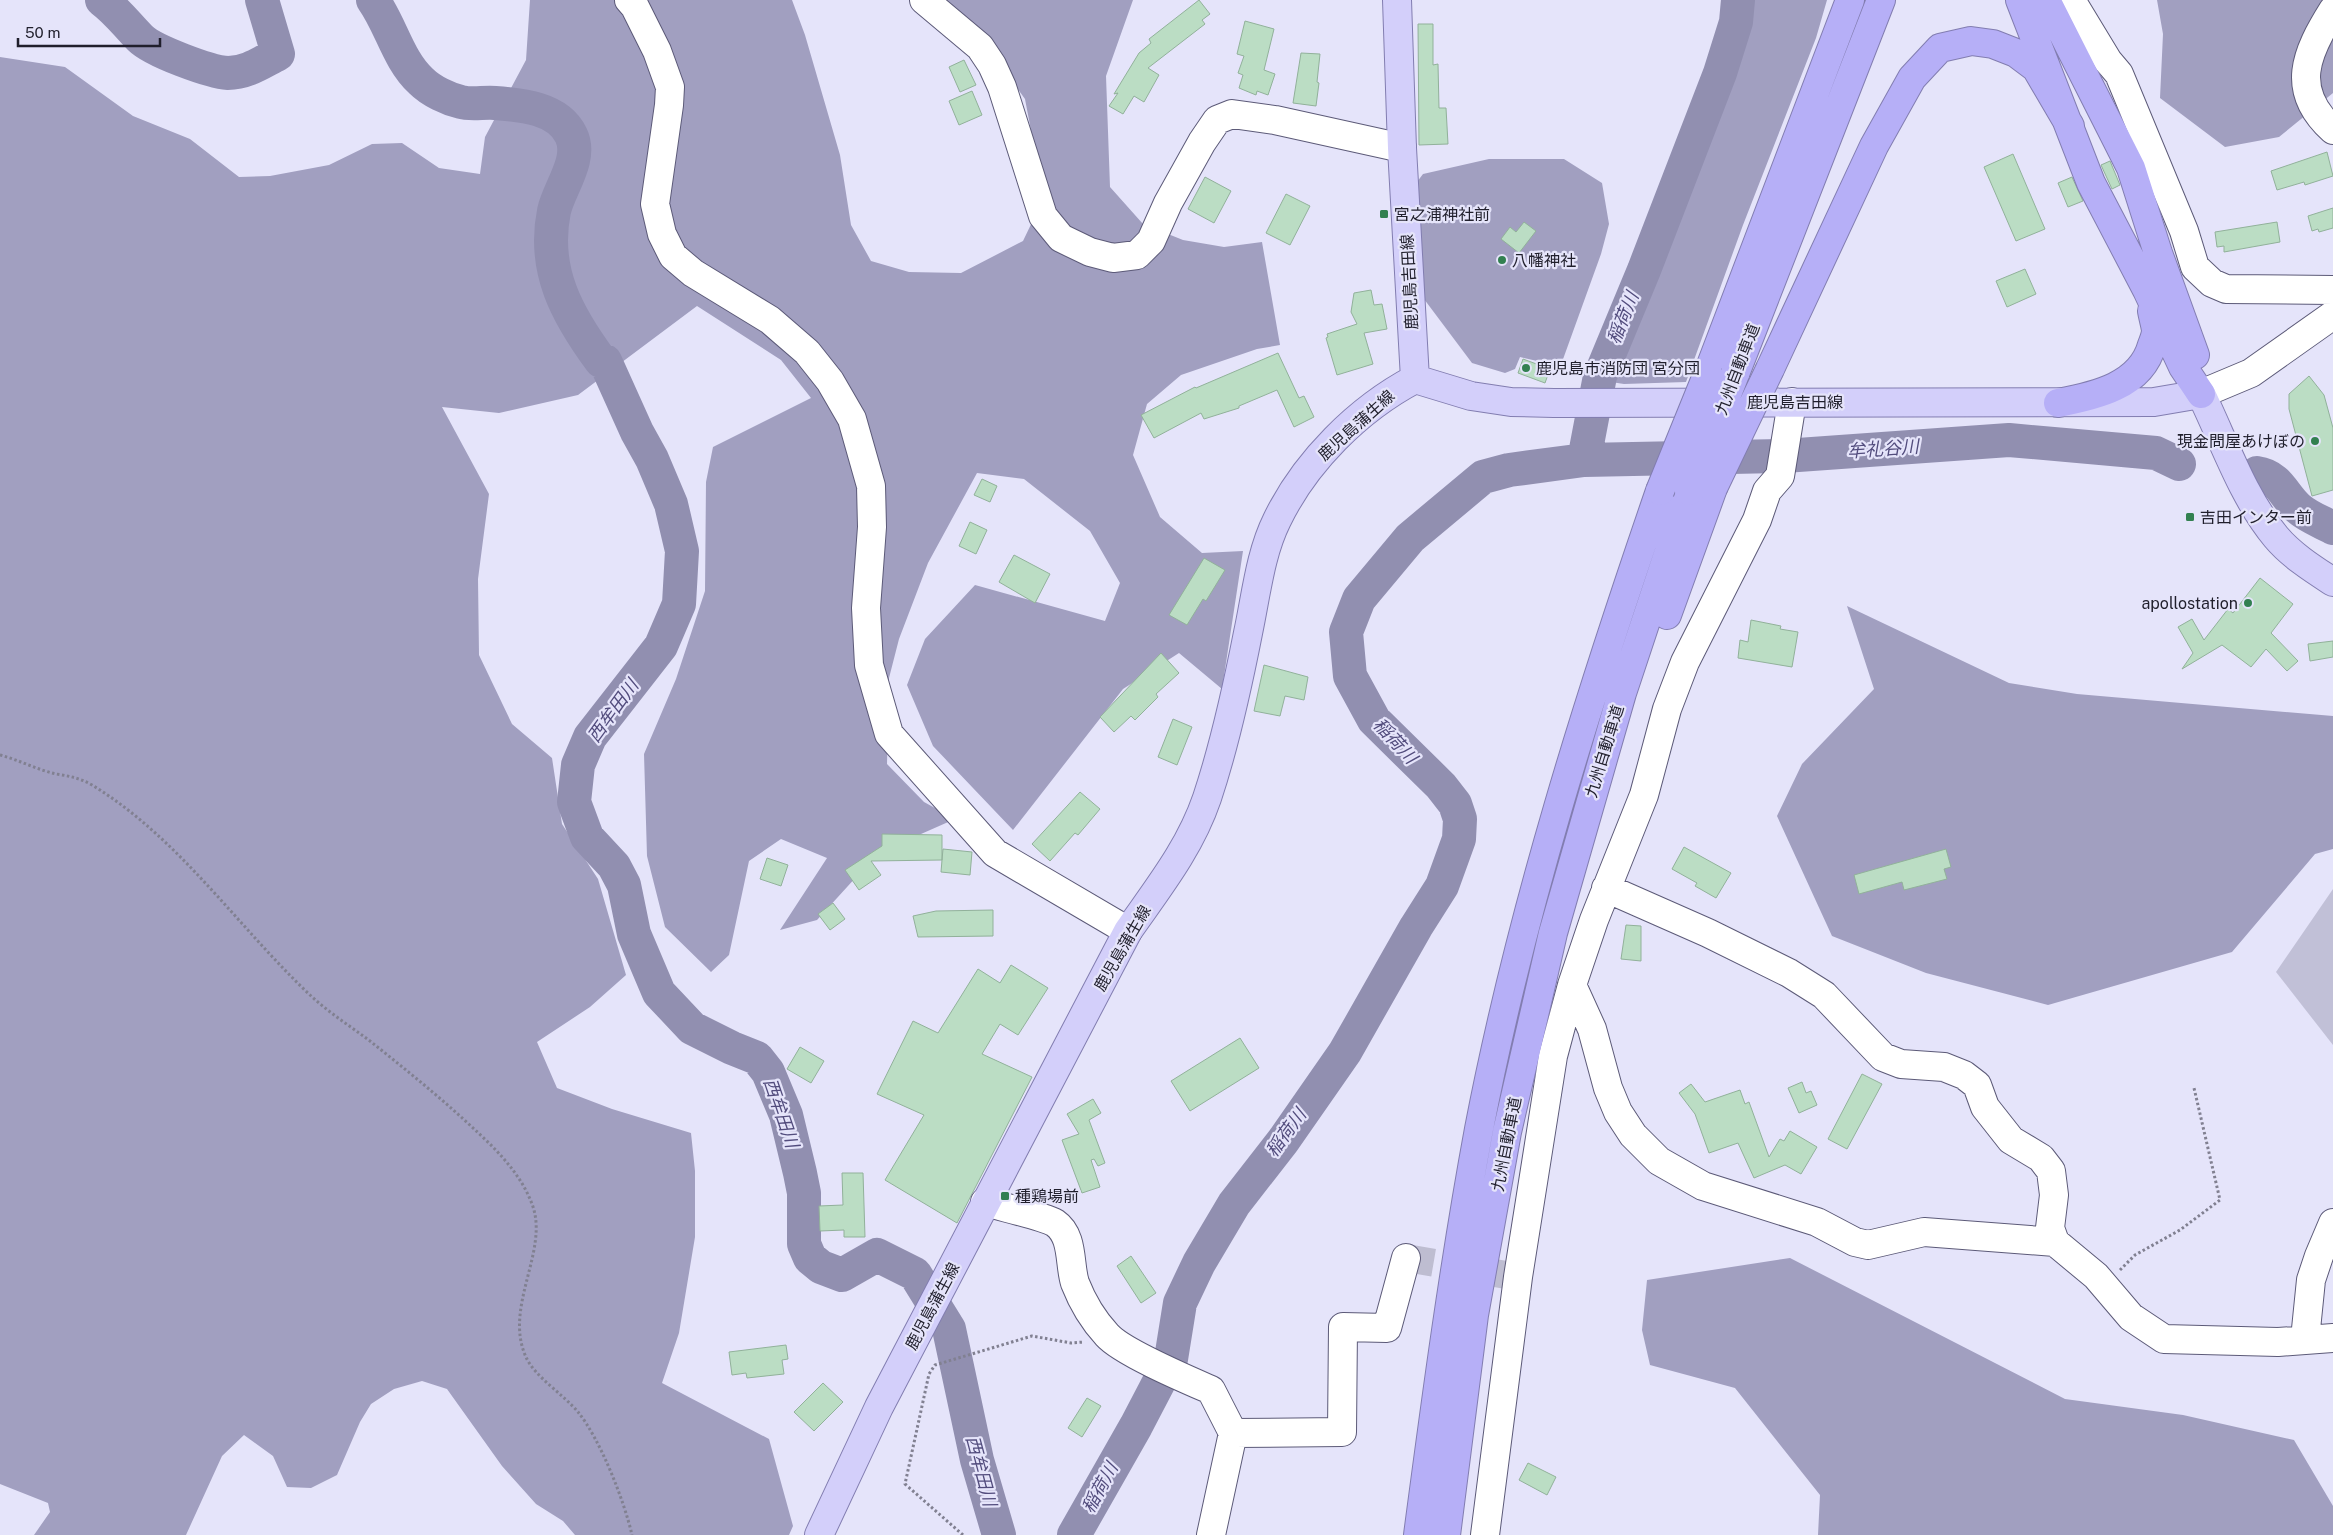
<svg xmlns="http://www.w3.org/2000/svg" width="2333" height="1535" viewBox="0 0 2333 1535" font-family="'Public Sans','Noto Sans JP',sans-serif">
  <style>
    .green { fill: #c1c0d7 }
    .forest { fill: #a19fc0 }
    .lines { fill: none; stroke-linecap: round; stroke-linejoin: round }
    .river { stroke: #918fb0; stroke-width: 34 }
    .building { fill: #bbddc4; stroke: #91b19a }
    .minor-tunnel { stroke: #bebdd1; stroke-width: 28; stroke-dasharray: 28 14; stroke-linecap: butt }
    .minor-casing { stroke: #5c5a78; stroke-width: 30 }
    .major-casing { stroke: #827db0; stroke-width: 30 }
    .highway-casing { stroke: #827db0; stroke-width: 30 }
    .path { stroke: #818091; stroke-width: 3; stroke-dasharray: 2.5 2.5; stroke-linecap: butt }
    .minor { stroke: #fff; stroke-width: 28 }
    .major { stroke: #d3cffa; stroke-width: 28 }
    .highway { stroke: #b6aff7; stroke-width: 28 }
    .highway-bridge-casing { stroke: #827db0; stroke-width: 30; stroke-linecap: butt }
    .highway-bridge { stroke: #b6aff7; stroke-width: 28 }
    .poi-dot { fill: #328050; stroke: #e5e4fa; stroke-width: 2 }
    .labels { text-anchor: middle; stroke-width: 4.5; stroke-linejoin: round; paint-order: stroke }
    .poi-label { font-size: 16px; fill: #201f2c; stroke: #e5e4fa; text-anchor: start }
    .street-label { font-size: 16px; fill: #201f2c; stroke: #e5e4fa }
    .water-label { font-size: 18px; font-style: italic; fill: #524c7d; stroke: #e5e4fa }
  </style>
  <rect width="100%" height="100%" fill="#e5e4fa"/>
  <path class="green" d="M2333,889v156l-57,-73z"/>
  <path class="forest" d="M530,0h88l37,78 2,35 -16,97 20,-6 12,-92 -32,-112h151l13,35 35,120 11,70 20,36 38,11 52,1 62,-32 25,-52 -15,-48 -8,-42 -55,-77 -31,-22h194l-27,76 4,111 33,37 40,16 41,7 38,-5 18,103 -23,4 -76,26 -34,29 -14,51 27,62 42,36 41,-2 -21,138 -43,-36 -56,36 -110,141 -80,-84 -26,-61 18,-46 50,-54 130,36 15,-38 -30,-52 -66,-52 -47,-6 -49,90 -29,76 -10,39 -2,86 37,38 31,17 -77,34 -61,67 -37,10 47,-72 -46,-19 -32,22 -20,94 -18,17 -46,-45 -18,-71 -3,-102 32,-75 29,-88 1,-109 7,-35 98,-49 -30,-38 -84,-54 -119,89 -79,18 -57,-6 47,87 -11,85 1,76 33,69 40,34 10,66 36,55 28,96 -36,32 -53,35 20,46 55,21 79,24 4,38v66l-16,96 -17,50 107,56 24,87 -4,9h-214l-12,-14 -27,-17 -34,-38 -55,-77 -25,-8 -28,8 -23,15 -11,18 -23,53 -26,13 -24,-1 -14,-31 -29,-21 -22,21 -36,79h-152l16,-23 -2,-9 -48,-19v-1427l65,10 68,49 57,23 49,38 31,-1 59,-11 43,-21 30,-1 37,25 41,6 5,-37 41,-77z
    M1748,0h79l-11,38 -73,187 -57,157 -62,2 -13,-2 1,-11 23,-49 35,-88 74,-198z
    M2157,0h176v93l-54,44 -54,10 -65,-49 3,-64z
    M1489,159h75l38,24 7,41 -8,30 -39,108 -16,1 -26,-6 -5,12 -10,4 -33,-10 -48,-64 -3,-20v-64l-4,-33 6,-8z
    M1847,606l162,77 68,11 256,22v133l-18,5 -83,98 -184,53 -122,-32 -94,-37 -55,-120 25,-52 72,-75z
    M1790,1258l275,141 118,16 111,25 39,66v29h-515l2,-40 -85,-107 -85,-23 -8,-35 5,-50z"/>
  <g class="lines">
    <path class="river" d="M102,0c15,11 25,25 38,38 13,13 70,34 88,35 19,0 34,-11 50,-19l-16,-54
      M373,0c18,25 25,60 48,81 10,10 27,18 40,21 10,3 23,0 34,1 27,2 63,5 76,32 12,24 -12,53 -17,76 -12,59 13,104 47,150h4l32,71 15,27 19,45 11,47 -3,53 -18,42 -71,91 -12,28 -4,37 13,35 27,29 10,19 10,49 25,59 33,35 40,20 25,10 11,14 18,43 14,58 4,20v51l6,14 11,9 21,8 35,-20 38,19 34,55 28,131 22,75
      M1584,460l16,-84 44,-106 76,-197 16,-51 2,-22
      M2257,473c22,3 26,22 41,35 10,9 24,14 35,20
      M1074,1535l62,-109 35,-67 9,-56 19,-40 35,-59 49,-63 62,-89 71,-125 26,-41 17,-47 1,-20 -5,-15 -14,-18 -67,-66 -24,-44 -4,-44 13,-33 51,-61 73,-61 26,-7 75,-10 200,-4 225,-16 147,13 23,11"/>
  </g>
  <path class="building" d="M1199,0l11,14 -8,6 3,4 -57,44 11,7 -15,27 -10,-6 -11,18 -14,-8 9,-13 -4,1 25,-41 12,-10 -2,-4z
    M1245,21l29,8 -10,41 11,4 -7,21 -11,-4 -1,4 -17,-7 4,-13 -5,-2 6,-17 -7,-2z
    M1418,24h15v41l5,-1 1,44h7l2,36 -29,1z
    M1301,53l19,1 -3,28 2,1 -3,23 -23,-3z
    M964,60l12,25 -16,7 -11,-25z
    M972,91l10,24 -23,10 -10,-24z
    M2327,152l6,24 -28,9 -1,-3 -27,8 -6,-19z
    M2013,154l32,75 -29,12 -32,-74z
    M2110,161l10,24 -8,4 -11,-24z
    M1205,177l26,14 -17,32 -26,-14z
    M2072,177l11,24 -15,6 -10,-24z
    M1286,194l24,12 -20,39 -24,-12z
    M2333,208v20l-14,4 -1,-3 -6,2 -4,-15z
    M1524,222l12,9 -17,22 -18,-14 9,-12 6,5z
    M2277,222l3,20 -56,10v-6l-7,1 -2,-15z
    M2025,269l11,25 -29,13 -11,-26z
    M1371,290l3,15 8,-1 5,25 -23,4 9,31 -36,11 -11,-37 2,-1 -1,-3 30,-10 -6,-12 3,-19z
    M1278,353l21,45 5,-2 10,21 -20,10 -17,-37 -38,16v2l-35,11 -3,-6 -47,25 -13,-23 54,-28 1,1z
    M1523,359l27,10 -5,14 -27,-10z
    M2309,376l15,19 9,33v62l-21,6 -23,-87v-15z
    M982,479l15,7 -7,16 -16,-7z
    M970,522l17,8 -11,24 -17,-8z
    M1014,555l36,19 -15,29 -36,-21z
    M1204,558l21,12 -19,31 -3,-2 -16,26 -18,-10z
    M2260,578l33,26 -22,29 27,28 -11,10 -21,-22 -15,18 -29,-22 -40,24 11,-16 -15,-26 14,-8 12,21 24,-31 5,4z
    M1751,620l30,6 -1,3 18,3 -6,35 -54,-9 2,-18 8,2z
    M2333,641v16l-23,4 -2,-17z
    M1161,653l18,20 -23,21 2,3 -23,23 -4,-4 -17,16 -14,-15z
    M1264,665l44,12 -4,23 -19,-4 -5,20 -26,-5z
    M1173,719l19,8 -15,38 -19,-8z
    M1080,792l20,17 -22,26 -3,-2 -25,28 -18,-17z
    M882,834l60,1v25l1,-11 29,3 -2,23 -29,-3 1,-12 -71,1 10,14 -22,15 -14,-20 37,-24z
    M1684,847l47,26 -15,25 -21,-12 2,-3 -25,-14z
    M1946,849l5,18 -7,2 3,10 -43,11 -2,-8 -43,12 -5,-19z
    M767,858l21,7 -7,21 -21,-7z
    M833,903l12,16 -15,11 -12,-16z
    M993,910v26l-75,1 -5,-21 23,-5z
    M1626,925l15,1v35l-20,-2z
    M1011,965l37,23 -30,47 -18,-11 -18,30 50,23 -75,146 -72,-43 39,-65 -47,-21 36,-73 25,12 40,-64 22,14z
    M1240,1038l19,30 -69,43 -19,-30z
    M800,1047l24,14 -13,22 -24,-14z
    M1862,1074l20,10 -35,65 -19,-10z
    M1802,1082l4,11 5,-2 6,14 -18,8 -11,-25z
    M1691,1084l14,18 35,-12 5,14 4,-2 20,55 11,-18 4,2 6,-10 27,16 -16,27 -16,-9 -31,13 -16,-35 -29,10 -14,-39 -16,-21z
    M1093,1099l8,14 -12,7 16,43 -7,3 -4,-7 -3,1 9,27 -18,6 -20,-53 17,-6 -12,-20z
    M842,1173h21l2,64h-21v-7l-24,1 -1,-25 24,-1z
    M1131,1256l25,37 -15,10 -24,-37z
    M786,1345l2,14 -6,1 2,14 -37,4 -1,-5 -14,2 -3,-23z
    M823,1383l20,19 -29,29 -20,-19z
    M1087,1398l14,8 -19,31 -14,-9z
    M1528,1463l28,14 -9,18 -28,-15z"/>
  <g class="lines">
    <path class="minor-tunnel" d="M1406,1258l112,19"/>
    <defs>
      <path id="minor" d="M629,0l6,7 22,44 13,36 -1,18 -14,99 7,30 11,22 20,17 77,47 37,32 23,29 22,38 19,67 1,41 -6,81 3,57 20,69 106,119 133,78
        M924,0l56,47 12,18 10,22 41,129 18,22 29,14 23,6 24,-3 14,-14 17,-38 34,-61 15,-22 15,-6 43,6 127,28
        M2071,0l37,61 11,13 65,157 11,36 17,16 14,6 107,1
        M2333,10c-27,43 -44,80 0,120
        M2201,394l50,-21 82,-58
        M1606,888l102,45 81,40 35,22 59,62 18,7 43,3 20,8 13,10 8,22 26,33 30,18 10,13 3,24 -4,33 5,14 41,34 35,41 33,22 114,3 55,-4
        M1572,985l20,44 16,59 10,24 15,23 26,26 44,25 114,36 38,20 13,3 56,-13 131,10
        M985,1202c16,5 58,14 70,21 19,13 14,42 20,60 7,18 19,38 32,52 15,17 81,45 104,55l22,43 -22,102
        M2305,1339l6,-59 8,-24 14,-33
        M1233,1433l109,-1 1,-105 44,1 19,-70
        M1485,1535l33,-258 35,-221 19,-71 22,-65 50,-125 23,-86 18,-47 72,-142 10,-29 13,-15 12,-74"/>
      <path id="major" d="M1397,0l5,148 13,231
        M1415,379l56,17 40,6 43,1 600,-1 47,-8c23,47 41,102 75,143 15,18 37,32 57,45
        M819,1535l60,-128 249,-476c30,-43 62,-83 79,-133 18,-54 30,-109 41,-165 8,-37 12,-79 29,-113 28,-58 81,-111 138,-141"/>
      <path id="highway" d="M2020,0l71,183 56,107 36,77 18,27
        M2046,0l85,168 27,85 37,102
        M1770,369l104,-223 38,-68 28,-30 31,-7 22,3 23,9 20,15 34,58
        M1708,373l142,-373
        M1735,374l146,-374
        M2058,403c37,-7 83,-17 94,-58 2,-5 4,-10 4,-15 -1,-7 -3,-13 -4,-19
        M1667,615l46,-127
        M1418,1535c18,-136 36,-271 61,-406 42,-218 109,-429 181,-638
        M1446,1535l28,-220 33,-183 46,-199 69,-240 67,-202"/>
    </defs>
    <use href="#minor" class="minor-casing"/>
    <use href="#major" class="major-casing"/>
    <use href="#highway" class="highway-casing"/>
    <path class="path" d="M0,755c19,5 38,15 56,19 13,2 24,4 36,11 87,53 145,141 218,210 18,17 40,31 60,46 35,28 70,56 103,87 23,21 48,46 59,76 18,46 -29,103 -6,153 8,19 38,38 52,55 22,27 46,88 54,123
      M2120,1270l15,-15 45,-25 40,-30 -26,-112
      M963,1535l-58,-51 24,-110 6,-9 97,-29 39,7 13,-1"/>
    <use href="#minor" class="minor"/>
    <use href="#major" class="major"/>
    <use href="#highway" class="highway"/>
    <defs>
      <path id="highway-bridge" d="M1713,488l57,-119
        M1660,491l48,-118
        M1689,491l46,-117"/>
    </defs>
    <use href="#highway-bridge" class="highway-bridge-casing"/>
    <use href="#highway-bridge" class="highway-bridge"/>
  </g>
  <g class="poi-dot">
    <rect x="1379" y="209" width="10" height="10" rx="2.5"/>
    <circle cx="1502" cy="260" r="5"/>
    <circle cx="1526" cy="368" r="5"/>
    <circle cx="2315" cy="441" r="5"/>
    <rect x="2185" y="512" width="10" height="10" rx="2.5"/>
    <circle cx="2248" cy="603" r="5"/>
    <rect x="1000" y="1191" width="10" height="10" rx="2.5"/>
  </g>
  <g class="labels">
    <g class="poi-label">
      <text x="1394" y="220">宮之浦神社前</text>
      <text x="1512" y="266">八幡神社</text>
      <text x="1536" y="374">鹿児島市消防団 宮分団</text>
      <text x="2305" y="447" text-anchor="end">現金問屋あけぼの</text>
      <text x="2200" y="523">吉田インター前</text>
      <text x="2238" y="609" text-anchor="end">apollostation</text>
      <text x="1015" y="1202">種鶏場前</text>
    </g>
    <g class="street-label">
      <text transform="translate(1409 282) rotate(-93)" y="6">鹿児島吉田線</text>
      <text transform="translate(1737 369) rotate(-69)" y="6">九州自動車道</text>
      <text x="1795" y="408">鹿児島吉田線</text>
      <text transform="translate(1356 425) rotate(-42)" y="6">鹿児島蒲生線</text>
      <text transform="translate(1604 751) rotate(-73)" y="6">九州自動車道</text>
      <text transform="translate(1122 948) rotate(-60)" y="6">鹿児島蒲生線</text>
      <text transform="translate(1506 1144) rotate(-79)" y="6">九州自動車道</text>
      <text transform="translate(932 1306) rotate(-62)" y="6">鹿児島蒲生線</text>
    </g>
    <g class="water-label">
      <text transform="translate(1623 318) rotate(-68)" y="6">稲荷川</text>
      <text transform="translate(1883 449) rotate(-4)" y="6">牟礼谷川</text>
      <text transform="translate(613 711) rotate(-54)" y="6">西牟田川</text>
      <text transform="translate(1395 741) rotate(47)" y="6">稲荷川</text>
      <text transform="translate(781 1113) rotate(71)" y="6">西牟田川</text>
      <text transform="translate(1286 1133) rotate(-54)" y="6">稲荷川</text>
      <text transform="translate(981 1471) rotate(75)" y="6">西牟田川</text>
      <text transform="translate(1100 1488) rotate(-61)" y="6">稲荷川</text>
    </g>
  </g>
  <path d="M18 38v8h142v-8" fill="none" stroke="#201f2c" stroke-width="2.5"/>
  <text x="25" y="38" font-size="15" fill="#201f2c" stroke="#e5e4fa" stroke-width="4" paint-order="stroke">50 m</text>
</svg>
